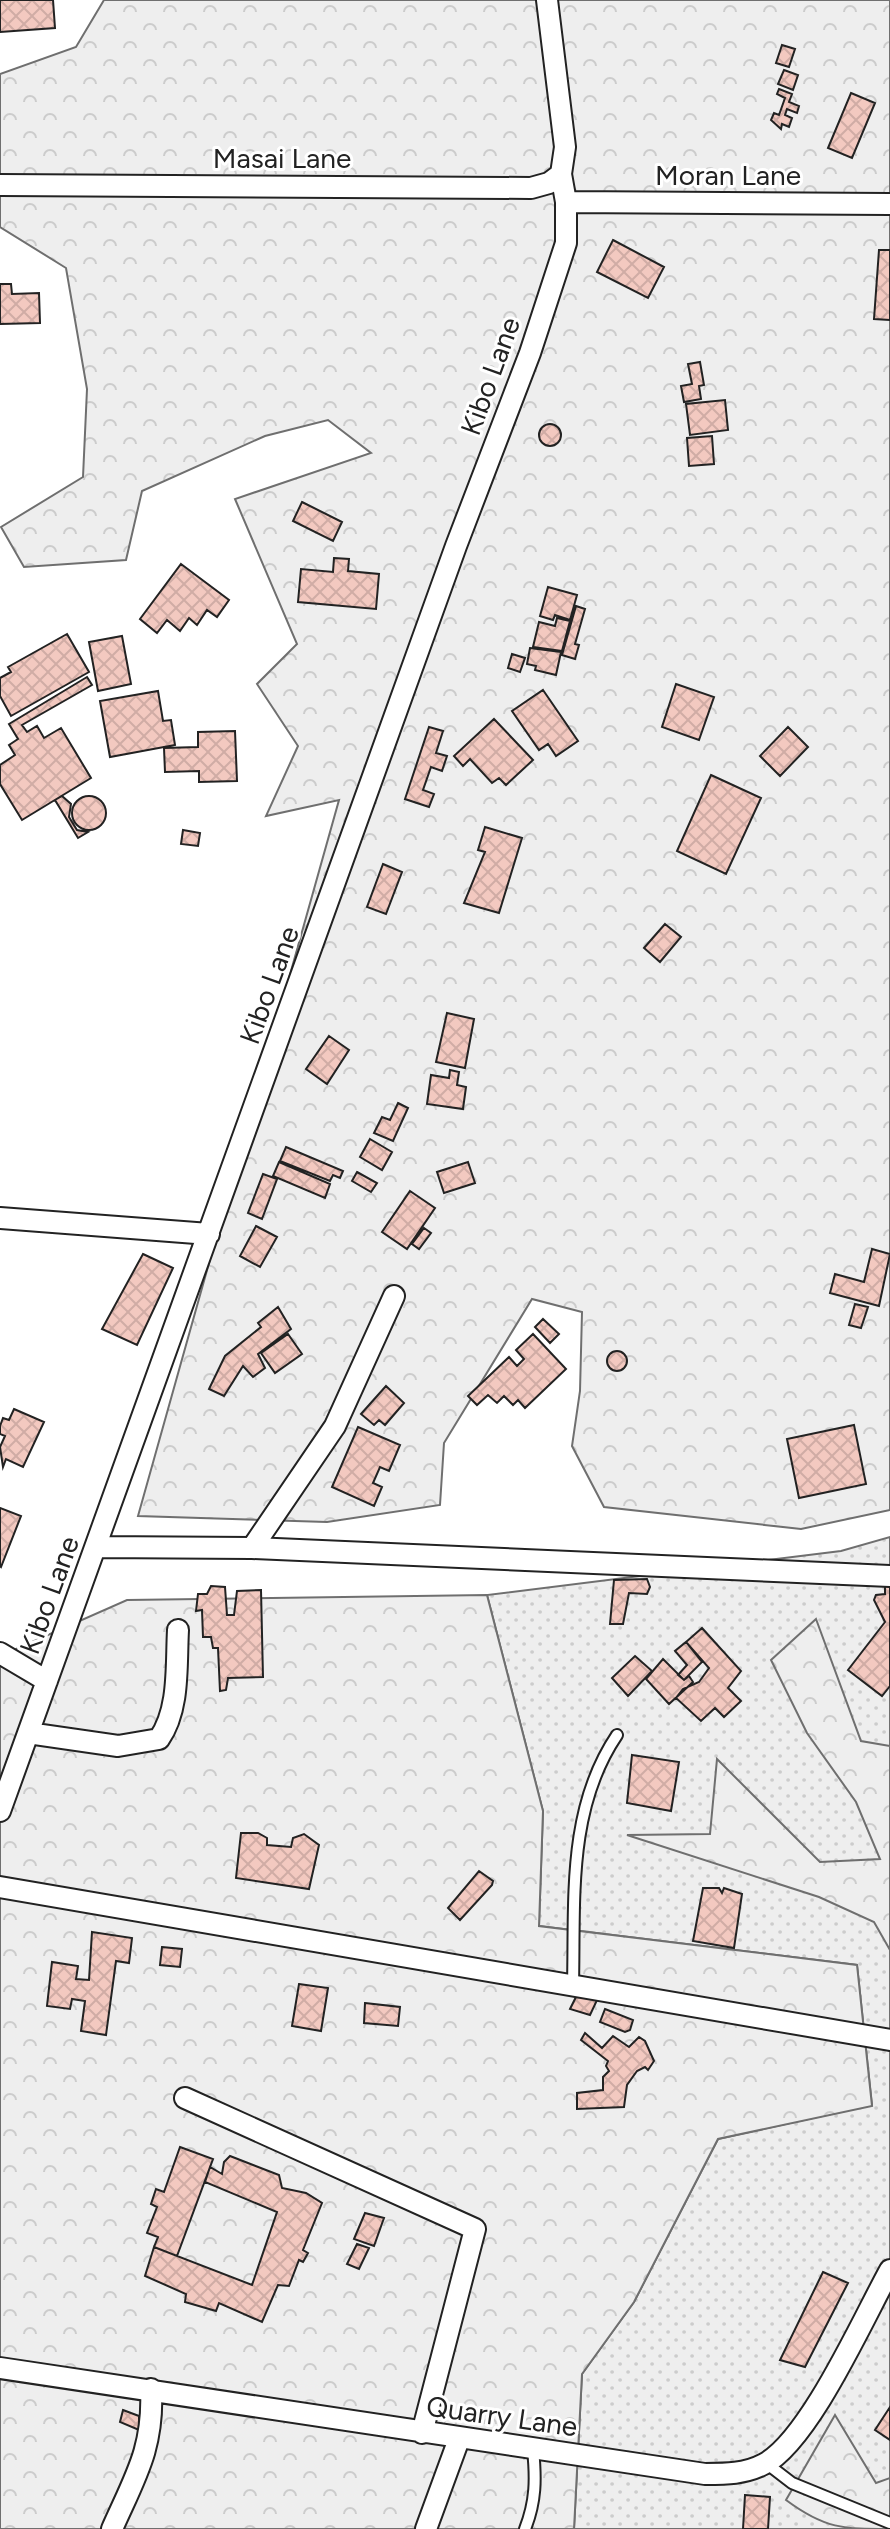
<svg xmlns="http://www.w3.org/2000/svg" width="890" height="2529" viewBox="0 0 890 2529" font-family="Figtree,sans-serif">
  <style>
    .grass { fill: url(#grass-dots); stroke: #6f6f6f; stroke-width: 2 }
    .forest { fill: url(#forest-crowns); stroke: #6f6f6f; stroke-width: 2 }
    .building { fill: url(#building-cross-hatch); stroke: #222; stroke-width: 2 }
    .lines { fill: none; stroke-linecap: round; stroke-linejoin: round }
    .service-casing { stroke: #222; stroke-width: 14 }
    .minor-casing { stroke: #222; stroke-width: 24 }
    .service { stroke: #fff; stroke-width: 10 }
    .minor { stroke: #fff; stroke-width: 20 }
    .labels { text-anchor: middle; stroke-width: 6; stroke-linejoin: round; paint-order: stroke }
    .street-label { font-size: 28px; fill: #222; stroke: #fff }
  </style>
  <defs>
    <pattern id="grass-dots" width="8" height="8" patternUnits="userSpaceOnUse" patternTransform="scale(2)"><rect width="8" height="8" fill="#eee"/><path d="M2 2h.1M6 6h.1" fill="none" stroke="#ccc" stroke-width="1.8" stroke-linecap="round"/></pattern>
    <pattern id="forest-crowns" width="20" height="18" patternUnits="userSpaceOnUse" patternTransform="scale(2)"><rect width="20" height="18" fill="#eee"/><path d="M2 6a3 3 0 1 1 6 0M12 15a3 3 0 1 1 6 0" fill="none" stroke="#ccc"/></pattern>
    <pattern id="building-cross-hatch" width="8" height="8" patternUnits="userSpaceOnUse" patternTransform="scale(2)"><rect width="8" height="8" fill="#f3c9c0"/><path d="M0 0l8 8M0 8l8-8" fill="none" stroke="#d0aca5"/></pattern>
  </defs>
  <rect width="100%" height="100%" fill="#fff"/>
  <path class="grass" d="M890,1537v992h-316l8,-155 52,-72 84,-163 154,-34 -15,-140 -318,-39 4,-115 -56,-216 354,-44z"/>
  <path class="forest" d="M104,0h786v1510l-89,19 -197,-22 -32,-61 8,-55 2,-79 -50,-13 -88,144 -4,62 -113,17 -189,-6 201,-716 -73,16 32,-70 -41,-62 40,-40 -62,-145 136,-46 -43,-33 -63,16 -123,55 -16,69 -102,7 -23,-40 82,-50 4,-88 -21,-121 -66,-41v-153l76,-27z
    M487,1595l56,216 -4,115 318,39 15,141 -154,33 -84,163 -52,72 -8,155h-574v-873l127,-56z
    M816,1619l45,122 29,5v204l-16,-28 -55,-25 -192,-62 83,-1 7,-75 103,103 60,-3 -24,-57 -49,-69 -36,-73z
    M835,2415l41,68 14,-5v51c-47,0 -65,0 -104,-29z"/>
  <path class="building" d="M0,0h53l2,28 -55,4z
    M782,45l13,4 -6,18 -13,-4z
    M784,70l14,5 -5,15 -15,-6z
    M779,89l13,5 -3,8 10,4 -2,7 -10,-4 -2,6 7,3 -3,9 -7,-3 -1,5 -10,-9 3,-7 5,2 6,-17 -8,-4z
    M851,93l24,10 -23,55 -24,-10z
    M613,240l51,27 -16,31 -51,-26z
    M879,250h11v70l-16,-1z
    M0,284h11l1,10 27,-1 1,30 -40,1z
    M700,362l4,23 -5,1 2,13 -17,3 -3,-16 11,-2 -4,-20z
    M725,400l3,30 -38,5 -4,-31z
    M539 435a11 11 0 1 1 22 0a11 11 0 1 1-22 0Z
    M712,436l2,28 -25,2 -2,-28z
    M302,502l40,20 -9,19 -40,-20z
    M334,558l15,1 -1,12 31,3 -3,35 -78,-7 3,-33 32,3z
    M181,564l48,36 -12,17 -10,-7 -10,15 -8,-7 -9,13 -13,-11 -10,13 -17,-14z
    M548,587l29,8 -7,25 -15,-5 -2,5 -13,-4z
    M576,606l9,3 -10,35 4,1 -4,14 -13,-4z
    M557,618l13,3 -8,30 -29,-4 6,-25 16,4z
    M67,634l22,38 -78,44 -11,-20v-18l11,-6 -3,-5z
    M122,636l9,48 -33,7 -9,-49z
    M530,648l31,4 -5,23 -21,-5 1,-4 -9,-2z
    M512,654l13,4 -5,14 -12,-4z
    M87,677l5,8 -70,40 5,7 10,-6 7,12 17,-10 30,50 -69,42 -22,-36v-19l15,-10 -6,-10 9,-6 -9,-15z
    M676,684l38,13 -15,43 -37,-13z
    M543,690l35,51 -22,15 -8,-12 -9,6 -27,-39z
    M158,691l5,30 8,-1 4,25 -65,12 -10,-56z
    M494,719l39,41 -27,25 -7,-7 -7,5 -22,-24 -7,7 -9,-10z
    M429,727l14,4 -7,22 11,3 -5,15 -11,-4 -8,23 11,4 -5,13 -24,-8z
    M788,727l20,20 -28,29 -20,-20z
    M235,731l2,50 -38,1v-11l-34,1 -1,-24 34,-1v-15z
    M711,775l50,23 -35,76 -49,-23z
    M72 813a17 17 0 1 1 34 0a17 17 0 1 1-34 0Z
    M62,796l9,8 -2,13 8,13 11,2 -10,6 -23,-38z
    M485,827l37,11 -23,75 -35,-10 21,-51 -7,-2z
    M183,830l17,3 -2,13 -17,-2z
    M383,864l19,8 -16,42 -19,-7z
    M665,924l16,13 -21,25 -16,-14z
    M447,1013l27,6 -9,49 -29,-6z
    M329,1036l20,14 -22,34 -21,-15z
    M450,1070l9,2 -2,13 9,2 -3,22 -36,-5 4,-29 18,3z
    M398,1103l10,5 -15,33 -19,-8 8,-16 8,3z
    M370,1139l22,13 -10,18 -22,-13z
    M286,1147l57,24 -3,7 -7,-3 -3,6 -50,-20z
    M279,1162l51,22 -5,14 -52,-22z
    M468,1162l7,21 -31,10 -7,-21z
    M357,1172l20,11 -6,9 -19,-11z
    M263,1174l14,5 -15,40 -14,-6z
    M410,1191l25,17 -28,41 -25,-17z
    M256,1226l21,11 -17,30 -20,-11z
    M424,1228l7,5 -12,16 -7,-5z
    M872,1249l18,5 -11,52 -49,-13 5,-19 29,8z
    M143,1254l30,14 -36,77 -35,-16z
    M855,1304l13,3 -7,21 -12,-3z
    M278,1307l13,22 -33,25 7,14 -12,9 -10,-11 -19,30 -15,-7 16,-33 36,-29 -3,-4z
    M543,1319l16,15 -9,9 -15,-16z
    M288,1334l14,20 -27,19 -14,-20z
    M533,1334l33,35 -41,39 -7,-8 -5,5 -9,-9 -7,7 -9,-8 -11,10 -9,-9 41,-39 8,9 7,-7 -8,-9z
    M607 1361a10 10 0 1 1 20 0a10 10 0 1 1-20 0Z
    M386,1386l18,17 -19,22 -6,-5 -5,5 -13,-11z
    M14,1409l30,13 -21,45 -17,-8 -3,8 -3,-20 5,-11 -5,-2v-8l3,-8 6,2z
    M854,1425l12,59 -67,14 -12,-59z
    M358,1427l42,18 -11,26 -9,-4 -7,16 9,4 -8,19 -42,-19z
    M0,1508l21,8 -20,51 -1,-1z
    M647,1579l3,8 -3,7 -18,-1 -6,31h-13l4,-44z
    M890,1581v105l-8,10 -34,-26 37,-48 -11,-22 2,-5 9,-1v-9z
    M211,1586l14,1 2,28h7l3,-24 24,-1 2,87 -35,1 -2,12 -6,1 -2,-43h-5l-2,-11h-8l-1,-27 -6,1 2,-17h9z
    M702,1628l39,43 -13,17 13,13 -17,16 -9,-9 -14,13 -25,-23 7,-9 16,-7 10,-14 -23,-26z
    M686,1642l16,20 -18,18 -6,-5 9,-10 -12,-14z
    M635,1656l17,15 -24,25 -16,-18z
    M663,1659l21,21 5,-4 4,6 -24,22 -23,-25z
    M632,1755l47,7 -8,49 -44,-8z
    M241,1833h17l9,5v7l24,2 2,-9 11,-4 15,11 -10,44 -73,-11z
    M479,1871l14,10 -1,4 -32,35 -12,-12z
    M703,1888h16l3,5 2,-5 18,6 -8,54 -41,-7z
    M92,1932l40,6 -3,25 -13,-2 -10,74 -25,-4 4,-30 -13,-2 -2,10 -23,-3 5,-44 26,4 -2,13 13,1z
    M162,1947l20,2 -2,18 -20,-2z
    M299,1984l29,4 -7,43 -29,-5z
    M578,1993l20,5 -8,17 -20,-6z
    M365,2003l35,4 -2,19 -34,-3z
    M605,2009l28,11 -3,10 -5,2 -25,-10z
    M585,2033l17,15 11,-12 16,11 10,-10 6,4 9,20 -6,9 -3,-3 -8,4 -10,14 -3,22 -47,2v-16l26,-3v-13l6,-6 -3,-5 2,-5 -27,-21z
    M180,2147l33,12 -36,97 -23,-9 4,-10 -11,-4 10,-26 -6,-3 5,-15 8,3z
    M230,2156l49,19 3,13 24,5 16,10 -19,47 5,3 -5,9 -4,-2 -10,26 -11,-1 -16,37 -43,-19 -3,8 -31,-9 1,-8 -41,-18 9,-29 98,38 25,-73 -72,-30 5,-15 12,7 2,-12z
    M365,2213l19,5 -10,28 -20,-7z
    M357,2244l12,4 -10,21 -12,-5z
    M823,2272l25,11 -43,84 -25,-7z
    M890,2407v33l-15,-10z
    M123,2410l16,6v14l-19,-8z
    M745,2495l25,2 -2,32h-25z"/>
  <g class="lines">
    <defs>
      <path id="service" d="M573,1985c2,-86 -6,-176 44,-250
        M766,2463l26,20 98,40
        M525,2529c11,-28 11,-50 8,-80"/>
      <path id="minor" d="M0,185l531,3 18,-5 12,-9
        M566,202l324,2
        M0,1218l209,16
        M96,1547l156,1 638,28
        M252,1548l83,-122 59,-130
        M0,1653l47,28
        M28,1733l90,13 41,-7c21,-30 17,-74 19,-109
        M0,1811l456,-1265 74,-193 36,-110v-41l-5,-28 4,-27 -18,-147
        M0,1887l890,153
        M185,2098l290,131 -53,204
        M0,2368l705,106c21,0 40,0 59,-10 45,-23 100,-147 126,-194
        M112,2529c23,-52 42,-81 39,-140
        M426,2529l33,-90"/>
    </defs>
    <use href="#service" class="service-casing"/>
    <use href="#minor" class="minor-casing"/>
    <use href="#service" class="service"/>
    <use href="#minor" class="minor"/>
  </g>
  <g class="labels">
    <g class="street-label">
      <text x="282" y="168">Masai Lane</text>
      <text x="728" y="185">Moran Lane</text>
      <text transform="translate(490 376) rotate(-70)" y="10">Kibo Lane</text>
      <text transform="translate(269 985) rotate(-70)" y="10">Kibo Lane</text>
      <text transform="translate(49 1595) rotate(-70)" y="10">Kibo Lane</text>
      <text transform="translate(502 2416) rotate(8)" y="10">Quarry Lane</text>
    </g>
  </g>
</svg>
